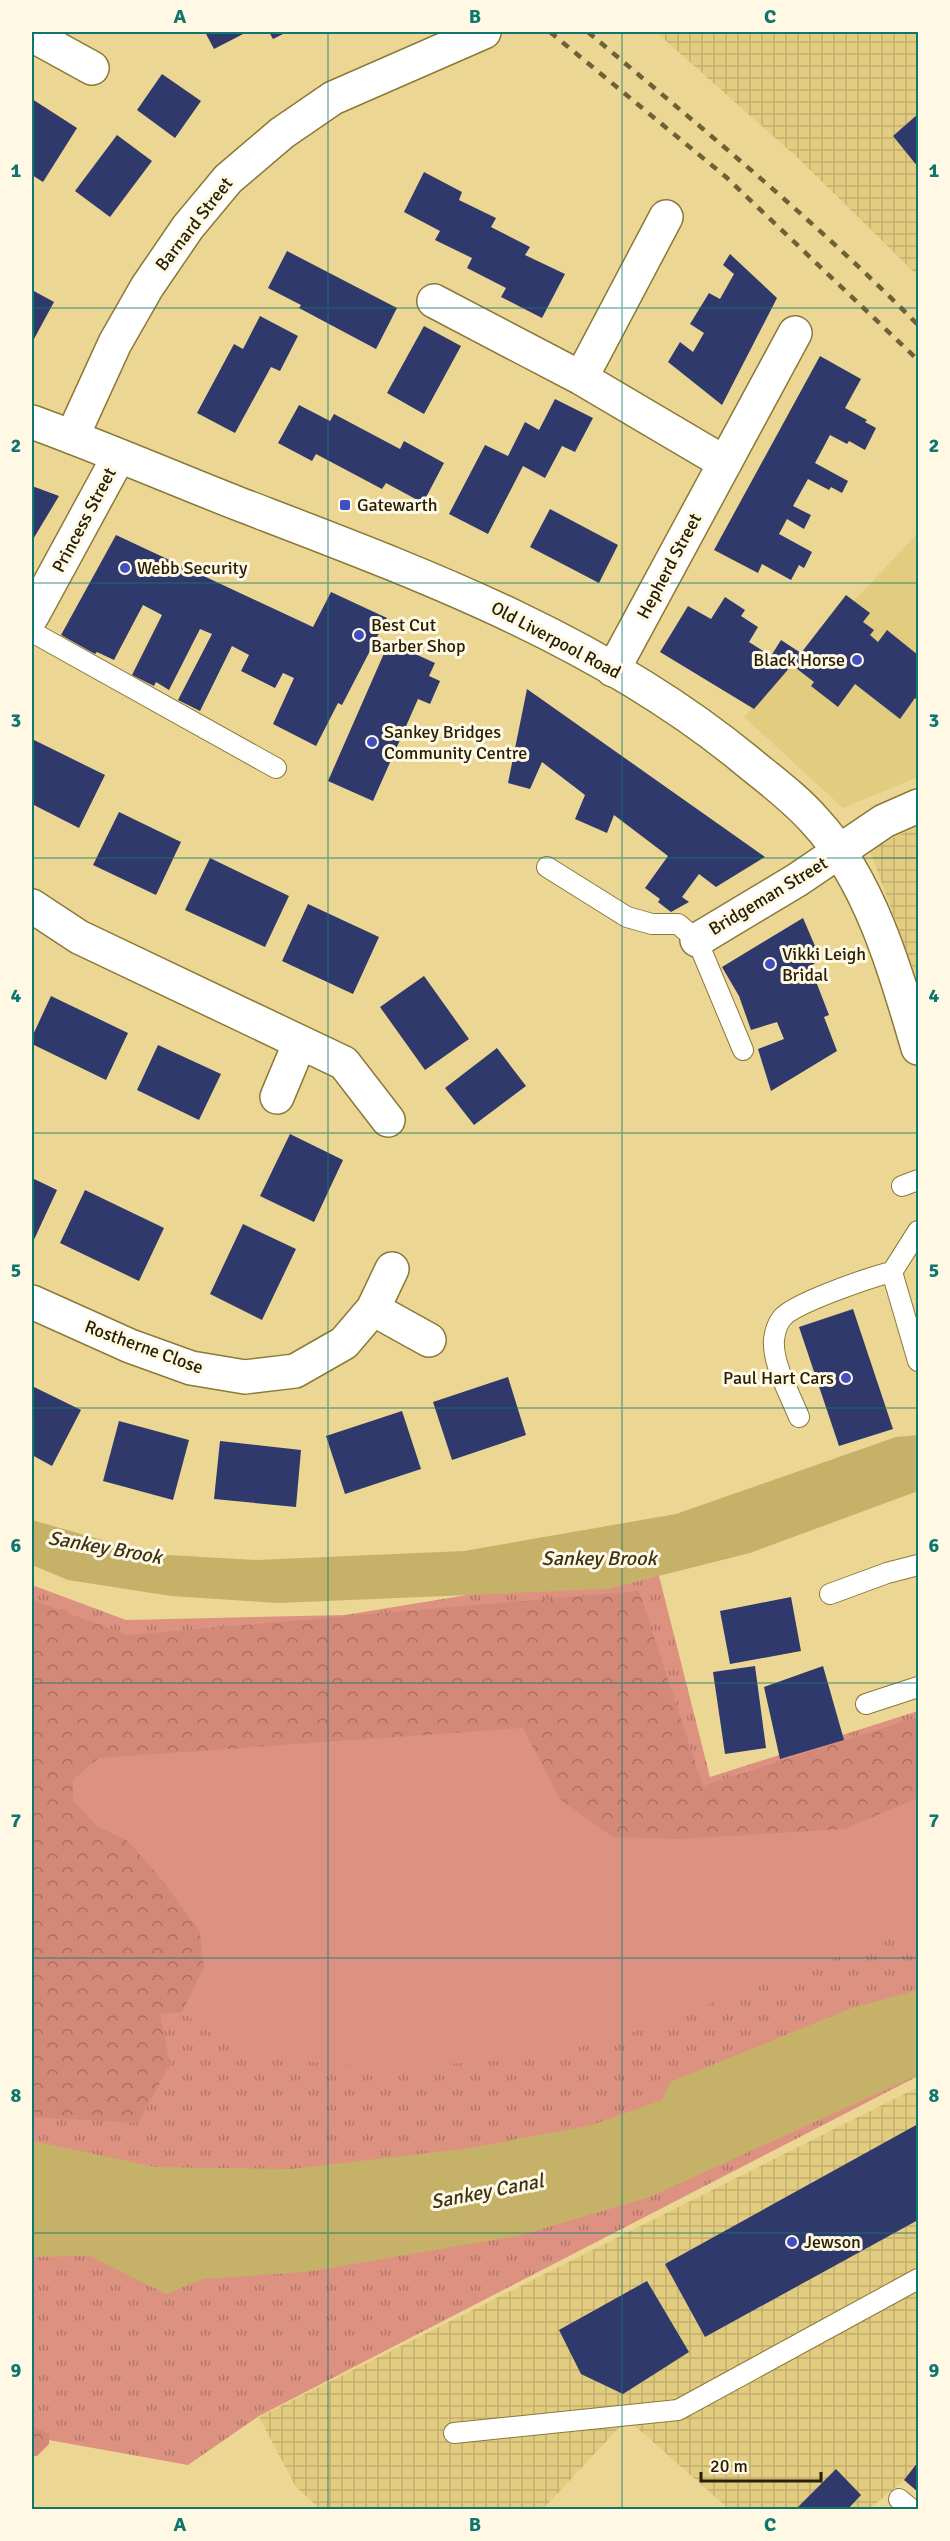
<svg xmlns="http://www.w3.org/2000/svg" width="950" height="2541" viewBox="0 0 950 2541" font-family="Signika,sans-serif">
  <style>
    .built { fill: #e2cc80 }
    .industrial { fill: url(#industrial-grid) }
    .grass { fill: url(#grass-tufts) }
    .forest { fill: url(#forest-crowns) }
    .garden { fill: #dd9281 }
    .water { fill: #c6b169 }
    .building { fill: #30396c }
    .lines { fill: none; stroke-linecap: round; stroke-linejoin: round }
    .service-casing { stroke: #8c7937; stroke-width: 22 }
    .minor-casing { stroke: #8c7937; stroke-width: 36 }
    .tertiary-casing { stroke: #8c7937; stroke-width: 36 }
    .service { stroke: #fff; stroke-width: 20 }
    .minor { stroke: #fff; stroke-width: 33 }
    .tertiary { stroke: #fff; stroke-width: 33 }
    .rail { stroke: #6d6136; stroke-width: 4.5; stroke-dasharray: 8 8; stroke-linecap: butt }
    .grid { fill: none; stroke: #0f766e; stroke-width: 1.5; stroke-opacity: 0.55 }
    .poi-dot { fill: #424dc1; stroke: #fef8e5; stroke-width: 2 }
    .labels { text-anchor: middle; stroke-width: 6; stroke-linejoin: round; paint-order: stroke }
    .street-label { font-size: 18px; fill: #282004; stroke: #fef8e5 }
    .poi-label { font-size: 18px; fill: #282004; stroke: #fef8e5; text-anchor: start }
    .water-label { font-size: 20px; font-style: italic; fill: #3c3313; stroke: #fef8e5 }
    .neatline { fill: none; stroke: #0f766e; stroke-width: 2 }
    .grid-label { font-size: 20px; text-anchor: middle; font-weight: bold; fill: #0f766e }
  </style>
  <defs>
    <pattern id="industrial-grid" width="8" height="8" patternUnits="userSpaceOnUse" patternTransform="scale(1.5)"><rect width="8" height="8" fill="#e2cc80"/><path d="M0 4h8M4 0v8" fill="none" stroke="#c2af6d"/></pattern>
    <pattern id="grass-tufts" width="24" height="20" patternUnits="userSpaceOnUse" patternTransform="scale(1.5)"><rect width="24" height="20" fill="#dd9281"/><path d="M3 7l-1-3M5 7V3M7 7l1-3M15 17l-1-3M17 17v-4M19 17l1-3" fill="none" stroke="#b37767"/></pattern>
    <pattern id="forest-crowns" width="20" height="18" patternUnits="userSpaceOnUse" patternTransform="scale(1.5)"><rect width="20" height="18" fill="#d38978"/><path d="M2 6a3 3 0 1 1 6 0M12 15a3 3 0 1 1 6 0" fill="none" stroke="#ab7060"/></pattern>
  </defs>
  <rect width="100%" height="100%" fill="#ebd793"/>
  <path class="built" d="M918,533v244l-75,31 -99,-91z"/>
  <path class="industrial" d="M656,32h262v244l-118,-116z
    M918,827v155l-49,-134z
    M918,2087v375l-14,18 -35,29h-140l-102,-90 -84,90h-223l-24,-22 -37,-70z"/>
  <path class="grass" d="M656,1564l54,213 208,-66v365l-659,340 -71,49 -156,-28v-852l94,35 219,-5z"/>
  <path class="forest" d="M639,1591l64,195 215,-69v140l-306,-20 -52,-37 -38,-72 -425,98 31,15 36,41 36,50 4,36 -22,44 -22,2 10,50 -32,59 -106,-6v-517l96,35z
    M32,2426l17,8v10l-12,12h-5z"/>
  <path class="garden" d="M523,1728l37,71 52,38 68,2 164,-10 74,-31v130l-288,105 -64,18 -74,10 -80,5 -69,-1 -64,-6 -43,-9 -54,-38 22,-44 -4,-36 -36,-50 -36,-41 -31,-15 -24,-25v-22l26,-21z"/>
  <path class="water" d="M918,1435v56l-168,62 -143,36 -328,14 -108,-7 -103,-16 -36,-15v-45l119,34 106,6 207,-9 212,-37 220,-77z
    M918,1990v85l-268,122 -132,39 -212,36 -102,7 -38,15 -76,-38 -58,1v-116l124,26 136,2 178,-21 122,-23 70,-25 8,-18 182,-74z"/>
  <path class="building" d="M205,32h42l-33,17z
    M269,32h18l-14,7z
    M162,74l39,27 -26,37 -38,-28z
    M32,99l45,29 -34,54 -11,-7z
    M918,114v53l-25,-31z
    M117,135l35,26 -42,56 -35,-26z
    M424,172l38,20 -3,8 37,18 -5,9 39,20 -5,8 40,19 -23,44 -41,-21 5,-9 -39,-20 5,-10 -37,-18 5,-9 -36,-19z
    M287,251l110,57 -21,41 -77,-41 2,-3 -33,-17z
    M730,254l47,44 -55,107 -54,-43 12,-20 13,10 11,-19 -14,-9 19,-31 11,6 14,-25 -11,-9z
    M32,290l22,12 -20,37 -2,-1z
    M260,316l38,20 -18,35 -9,-4 -36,66 -38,-20 37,-69 9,5z
    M424,326l37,20 -37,68 -37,-21z
    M820,356l41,23 -16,29 22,12 -2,2 11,6 -11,22 -16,-9 -2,3 -17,-9 -15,28 33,18 -6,12 -11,-6 -2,3 -21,-11 -15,27 18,9 -7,14 -17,-10 -8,15 33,18 -8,16 -5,-3 -8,15 -29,-16 -4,9 -44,-23z
    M555,399l38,19 -18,34 -13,-6 -17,32 -22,-12 -35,68 -39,-20 36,-69 23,11 17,-34 14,8z
    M299,405l31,16 4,-7 66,35 4,-8 40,22 -21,40 -37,-20 -4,6 -66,-35 -4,7 -34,-18z
    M32,486l27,10 -27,45z
    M550,509l68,36 -19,38 -69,-36z
    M116,535l197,92 18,-35 56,26 -45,87 -4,-2 -22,43 -43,-22 21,-46 -11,-5 -8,15 -34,-17 8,-16 -17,-9 -32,65 -22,-11 34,-66 -12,-5 -31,61 -13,-8 -2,4 -22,-11 30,-60 -19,-10 -29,55 -17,-8 -2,2 -34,-19z
    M846,595l24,18 -7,9 11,8 -4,5 8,7 9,-12 31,25v46l-3,-3 -15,21 -45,-35 -17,23 -27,-21 3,-4 -22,-17 -38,44 -94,-57 28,-46 23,13 14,-22 20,13 -4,6 17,11 -9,15 22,14 10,-16 20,13z
    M389,642l46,21 -6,13 11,5 -10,23 -12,-5 -45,102 -45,-20z
    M527,689l238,168 -49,30 -17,-13 -17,23 7,5 -18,10 -13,-10 2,-3 -15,-11 23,-32 -54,-41 -7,18 -32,-14 10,-24 -43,-33 -12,27 -22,-6z
    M32,739l73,36 -26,53 -47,-24z
    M119,812l62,30 -25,53 -63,-30z
    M210,858l79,38 -24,51 -80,-37z
    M308,904l71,33 -26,57 -71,-33z
    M803,918l18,42 -11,6 19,49 -5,2 13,34 -66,40 -13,-42 26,-10 -7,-17 -26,8 -12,-34 -17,-29z
    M424,976l45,63 -44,31 -45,-63z
    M51,996l77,37 -22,47 -74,-36v-7z
    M158,1045l63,29 -22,46 -62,-30z
    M497,1048l29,38 -52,39 -29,-37z
    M290,1134l53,26 -29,62 -54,-26z
    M32,1178l25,12 -25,54z
    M85,1190l79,38 -25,53 -79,-38z
    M243,1224l53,25 -34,71 -52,-26z
    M853,1309l40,120 -54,17 -40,-119z
    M508,1377l18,58 -74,25 -19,-58z
    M32,1386l49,24 -29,56 -20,-11z
    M402,1411l19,58 -76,25 -19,-58z
    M119,1421l70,19 -16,60 -70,-19z
    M220,1441l81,9 -5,57 -82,-8z
    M791,1597l10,54 -71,13 -10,-53z
    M755,1666l11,82 -41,6 -12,-82z
    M823,1666l21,74 -64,19 -16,-72z
    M918,2124v96l-213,117 -40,-73z
    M647,2281l42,71 -66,42 -42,-20 -22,-44z
    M918,2462v30l-14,-12z
    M836,2469l25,26 -14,15h-52z"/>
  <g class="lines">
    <defs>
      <path id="service" d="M32,632l244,136
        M547,867l80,50 25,7h26l19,16 46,110
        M902,1186l16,-6
        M892,1272l26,89
        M799,1417c-9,-23 -27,-53 -25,-78 1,-7 4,-16 8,-21 12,-15 89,-41 110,-46l26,-41
        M830,1594l57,-21 31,-8
        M866,1704l52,-17
        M454,2433l224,-23 240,-131
        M899,2499l13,11"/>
      <path id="minor" d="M32,35l60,33
        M434,301l147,77 144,85
        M581,378l85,-161
        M72,437l43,-94 32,-56 41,-60 40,-48 54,-46 51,-35 151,-66
        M32,616l87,-160
        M613,670l182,-337
        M32,906l47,31 265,126 44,57
        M697,940l100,-60 87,-59 34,-15
        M277,1097l23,-55
        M32,1302l98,44 61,22 54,9 50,-6 49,-28 29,-34 19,-40
        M373,1309l56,31"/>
      <path id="tertiary" d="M32,422c69,25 138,55 207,82 177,68 359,134 508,257 23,19 48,37 68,60 55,59 81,151 103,227"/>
    </defs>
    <use href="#service" class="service-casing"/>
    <use href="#minor" class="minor-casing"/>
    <use href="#tertiary" class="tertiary-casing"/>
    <use href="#service" class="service"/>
    <use href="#minor" class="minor"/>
    <use href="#tertiary" class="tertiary"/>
    <path class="rail" d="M550,32l176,145 192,183
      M588,32c112,95 227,188 330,293"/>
  </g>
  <path class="grid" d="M328,32v2478M622,32v2478M32,308h886M32,583h886M32,858h886M32,1133h886M32,1408h886M32,1683h886M32,1958h886M32,2233h886"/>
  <g class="poi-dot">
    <rect x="339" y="499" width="12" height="12" rx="3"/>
    <circle cx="125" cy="568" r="6"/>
    <circle cx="359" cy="635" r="6"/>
    <circle cx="857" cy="660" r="6"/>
    <circle cx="372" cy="742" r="6"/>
    <circle cx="770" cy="964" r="6"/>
    <circle cx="846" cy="1378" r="6"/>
    <circle cx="792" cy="2242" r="6"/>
  </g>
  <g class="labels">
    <g class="street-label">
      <text transform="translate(194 224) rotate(-52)" y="6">Barnard Street</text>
      <text transform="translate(84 520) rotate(-62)" y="6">Princess Street</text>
      <text transform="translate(669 566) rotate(-62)" y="6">Hepherd Street</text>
      <text transform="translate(556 640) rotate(28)" y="6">Old Liverpool Road</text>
      <text transform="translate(768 896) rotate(-31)" y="6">Bridgeman Street</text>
      <text transform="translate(144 1347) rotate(20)" y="6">Rostherne Close</text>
    </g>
    <g class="poi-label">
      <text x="357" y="511">Gatewarth</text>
      <text x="137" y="574">Webb Security</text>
      <text x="371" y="631">Best Cut<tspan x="371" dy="21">Barber Shop</tspan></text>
      <text x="845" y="666" text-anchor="end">Black Horse</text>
      <text x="384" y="738">Sankey Bridges<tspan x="384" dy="21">Community Centre</tspan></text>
      <text x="782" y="960">Vikki Leigh<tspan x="782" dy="21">Bridal</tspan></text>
      <text x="834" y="1384" text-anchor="end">Paul Hart Cars</text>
      <text x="804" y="2248">Jewson</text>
    </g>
    <g class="water-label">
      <text transform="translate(105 1547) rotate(10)" y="7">Sankey Brook</text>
      <text x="599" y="1565">Sankey Brook</text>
      <text transform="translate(487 2191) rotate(-11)" y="7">Sankey Canal</text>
    </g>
  </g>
  <rect width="950" height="2541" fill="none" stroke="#fef8e5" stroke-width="66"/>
  <path d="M701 2472v9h120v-9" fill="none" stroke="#282004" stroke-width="3"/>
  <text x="710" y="2472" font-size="18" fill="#282004" stroke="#fef8e5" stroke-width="4.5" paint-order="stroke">20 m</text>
  <rect x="33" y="33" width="884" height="2475" class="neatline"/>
  <g class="grid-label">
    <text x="180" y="23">A</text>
    <text x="475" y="23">B</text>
    <text x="770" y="23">C</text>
    <text x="16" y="177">1</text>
    <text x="934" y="177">1</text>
    <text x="16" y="452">2</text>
    <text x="934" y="452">2</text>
    <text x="16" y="727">3</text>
    <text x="934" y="727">3</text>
    <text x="16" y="1002">4</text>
    <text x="934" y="1002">4</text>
    <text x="16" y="1277">5</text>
    <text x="934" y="1277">5</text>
    <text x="16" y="1552">6</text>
    <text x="934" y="1552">6</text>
    <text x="16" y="1827">7</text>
    <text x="934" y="1827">7</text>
    <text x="16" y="2102">8</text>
    <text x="934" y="2102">8</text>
    <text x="16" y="2377">9</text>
    <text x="934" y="2377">9</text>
    <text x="180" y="2531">A</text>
    <text x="475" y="2531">B</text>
    <text x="770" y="2531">C</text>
  </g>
</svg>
